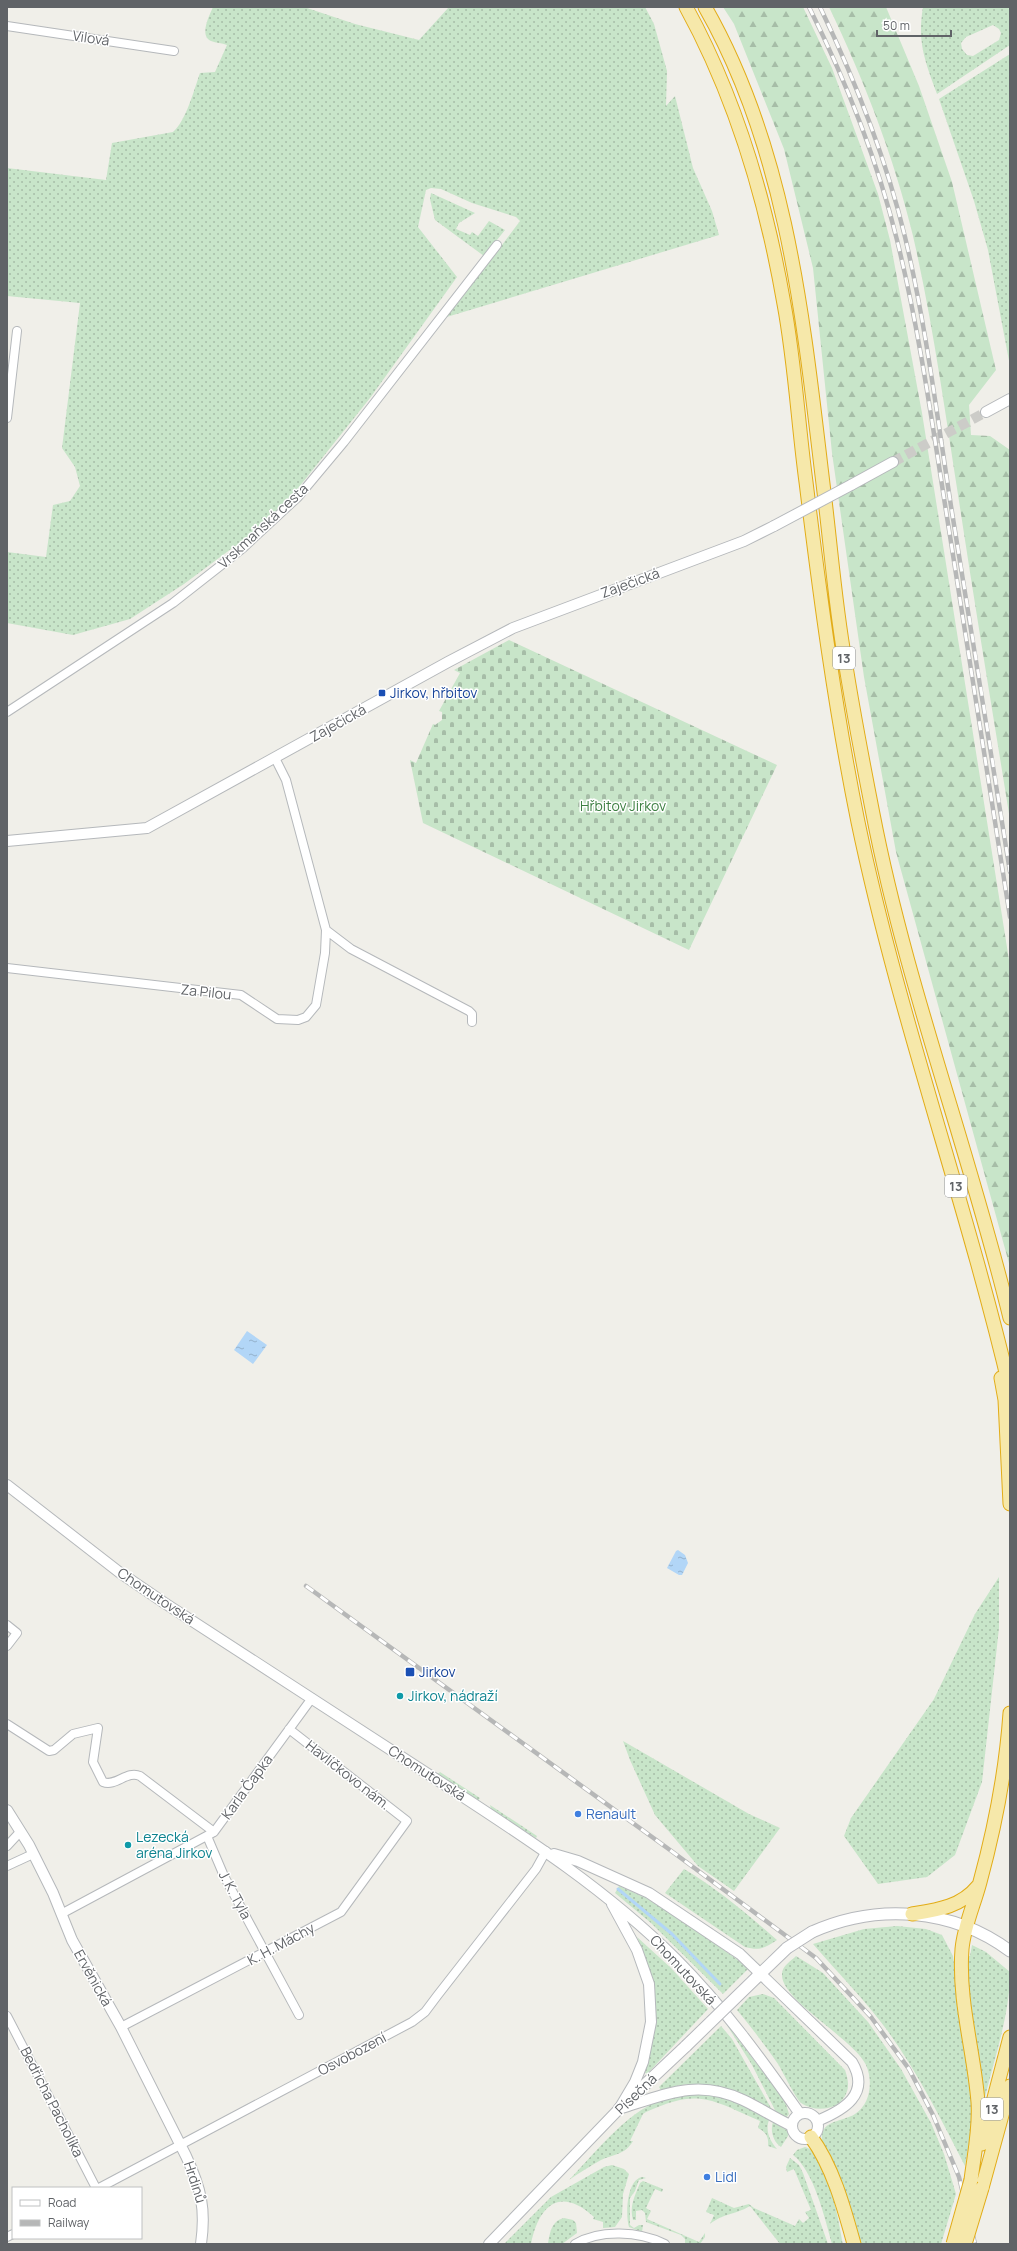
<svg xmlns="http://www.w3.org/2000/svg" width="1017" height="2251" viewBox="0 0 1017 2251" font-family="Manrope,sans-serif">
  <style>
    .grass { fill: url(#grass-dots); fill-rule: evenodd }
    .forest { fill: url(#forest-firs) }
    .cemetery { fill: url(#cemetery-stones) }
    .water { fill: url(#water-ripples) }
    .lines { fill: none; stroke-linecap: round; stroke-linejoin: round }
    .stream { stroke: #b2d6f7; stroke-width: 3 }
    .tertiary-tunnel { stroke: #ccccc8; stroke-width: 10; stroke-dasharray: 10 5; stroke-linecap: butt }
    .minor-casing { stroke: #b5b8bb; stroke-width: 10 }
    .tertiary-casing { stroke: #b5b8bb; stroke-width: 12 }
    .secondary-casing { stroke: #b5b7bb; stroke-width: 13 }
    .trunk-casing { stroke: #e2ac17; stroke-width: 15 }
    .minor { stroke: #fff; stroke-width: 8 }
    .tertiary { stroke: #fff; stroke-width: 10 }
    .secondary { stroke: #fff; stroke-width: 11 }
    .trunk { stroke: #f6e8aa; stroke-width: 13 }
    .rail-casing { stroke: #b6b7b7; stroke-width: 4.5 }
    .rail { stroke: #fff; stroke-width: 3; stroke-dasharray: 9; stroke-linecap: butt }
    .tertiary-bridge-casing { stroke: #b5b8bb; stroke-width: 12; stroke-linecap: butt }
    .secondary-bridge-casing { stroke: #b5b7bb; stroke-width: 13; stroke-linecap: butt }
    .trunk-bridge-casing { stroke: #e2ac17; stroke-width: 15; stroke-linecap: butt }
    .tertiary-bridge { stroke: #fff; stroke-width: 10 }
    .secondary-bridge { stroke: #fff; stroke-width: 11 }
    .trunk-bridge { stroke: #f6e8aa; stroke-width: 13 }
    .transit-dot { fill: #1a4fb4; stroke: #fff; stroke-width: 1.5 }
    .culture-dot { fill: #0f9aa8; stroke: #fff; stroke-width: 1.5 }
    .shop-dot { fill: #3f7fe0; stroke: #fff; stroke-width: 1.5 }
    .labels { text-anchor: middle; stroke-width: 3; stroke-linejoin: round; paint-order: stroke }
    .shield { fill: #fff; stroke: #909295; stroke-width: 1 }
    .shield-label { font-size: 13px; font-weight: bold; fill: #606367 }
    .street-label { font-size: 14px; fill: #606367; stroke: #fff }
    .transit-label { font-size: 14px; fill: #164399; stroke: #fff; text-anchor: start }
    .park-label { font-size: 14px; fill: #3e8043; stroke: #fff }
    .culture-label { font-size: 14px; fill: #0d838f; stroke: #fff; text-anchor: start }
    .shop-label { font-size: 14px; fill: #366cbe; stroke: #fff; text-anchor: start }
  </style>
  <defs>
    <pattern id="grass-dots" width="8" height="8" patternUnits="userSpaceOnUse"><rect width="8" height="8" fill="#c8e5c9"/><path d="M2 2h.1M6 6h.1" fill="none" stroke="#a6bda7" stroke-width="1.8" stroke-linecap="round"/></pattern>
    <pattern id="forest-firs" width="22" height="20" patternUnits="userSpaceOnUse"><rect width="22" height="20" fill="#c8e5c9"/><path d="M5 1l3.5 6h-7zM16 11l3.5 6h-7z" fill="#a6bda7"/></pattern>
    <pattern id="cemetery-stones" width="16" height="16" patternUnits="userSpaceOnUse"><rect width="16" height="16" fill="#c8e5c9"/><path d="M2 7V4a2 2 0 0 1 4 0v3zM10 15v-3a2 2 0 0 1 4 0v3z" fill="#a6bda7"/></pattern>
    <pattern id="water-ripples" width="26" height="14" patternUnits="userSpaceOnUse"><rect width="26" height="14" fill="#b2d6f7"/><path d="M2 4q2-2 4 0t4 0M15 11q2-2 4 0t4 0" fill="none" stroke="#94b1cc"/></pattern>
  </defs>
  <rect width="100%" height="100%" fill="#f0efe9"/>
  <path class="grass" d="M213,7h91l51,17 64,16 30,-33h196l9,17 13,47 -1,35 9,-10 18,72 19,43 7,24 -279,84 62,-74 18,-24 -4,-4 -44,-14 -31,-14 -10,-1 -5,2 -8,37 39,50 -87,121 -59,74 -24,30 -46,45 -6,-1 -51,38 -54,35 -57,16 -66,-12v-71l39,5 7,-52 17,-4 10,-15 -5,-19 -13,-19 18,-145 -73,-7v-128l99,12 6,-37 61,-11c13,-11 21,-42 27,-59l15,-1 12,-27c-5,-2 -11,-2 -16,-4 -12,-5 -2,-25 2,-34z
    M923,7h87v38l-73,49c-12,-33 -20,-51 -14,-87zM993,25l6,4 2,4 -2,7 -26,16 -6,-1 -5,-6 -1,-6 5,-6z
    M1010,54v312l-22,-116 -14,-49 -35,-102z
    M431,193l44,20 -16,10 -3,6 14,6 2,-3 6,4 11,-15 16,9 -21,26 -49,-36 -5,-21z
    M999,1577v51l-17,154 -27,73 -28,22 -49,7 -34,-48 7,-18 83,-119 41,-85z
    M623,1741l126,73 31,14 -46,63 -36,-25 -43,-51 -25,-55z
    M440,1772l40,26 -2,3 -40,-27z
    M490,1805l47,31 -1,2 -45,-29z
    M684,1869c34,20 63,45 93,71 -12,8 -17,11 -32,7l-80,-54z
    M619,1886l38,17 88,62 3,4 -25,25 -72,-71 -36,-30z
    M897,1926l29,3 16,6 11,21 19,141v29l-7,40c-24,-47 -47,-93 -78,-136 -22,-30 -49,-57 -74,-86l51,-15z
    M637,1937l34,31 37,41 -61,65 -3,-2c18,-50 15,-87 -7,-135z
    M972,1945l14,7 24,20c0,43 -16,87 -26,129l-16,-109 -1,-36h3z
    M796,1956l27,17 45,49 33,47 30,54 13,31 12,40 -15,50h-83l-35,-98c-7,-27 18,-23 32,-32 16,-10 18,-34 11,-49 -13,-27 -86,-65 -84,-91 0,-8 9,-13 14,-18z
    M763,1994l11,4 71,72c3,9 5,17 0,26 -8,15 -31,16 -44,7 -5,-4 -18,-31 -23,-39 -13,-19 -27,-37 -41,-54l12,-13z
    M725,2022l60,79 4,13 -3,4 -10,-6 -24,-47z
    M721,2026l11,13 39,69 1,5c-39,-21 -66,-38 -111,-23l-2,-3z
    M703,2094c25,3 46,13 66,26 -4,11 1,21 8,29l-9,-3c1,-9 -2,-14 -10,-18l2,-7c-50,-22 -61,-33 -114,-9l-3,2 -13,27h3c-8,14 -19,13 -32,19 -11,6 -22,13 -32,20 28,-29 61,-73 101,-83 10,-3 22,-2 33,-3z
    M773,2122l15,9v5l-7,11c-8,-5 -11,-17 -8,-25z
    M805,2147c23,5 34,76 38,97h-11c-7,-25 -18,-73 -39,-89l4,-5z
    M790,2158l9,7 4,8 25,71h-48l-30,-38c-15,9 -26,7 -40,18l4,-9 -8,-3 6,-14 22,10 15,-4 5,4 41,18 4,-7 4,4 6,-5 -4,-6 6,-2 -17,-41 -7,3 -1,-5z
    M612,2165l12,4 5,5 -6,20 -1,23 -7,10 -12,1v-6l-10,-3 1,-2c-34,-31 -55,-12 -63,27h-27l47,-47 53,-30z
    M643,2177l3,1 -7,2 -4,11 -5,7v27l4,3 5,-3h4l-1,7 -13,-5c-4,-13 -2,-49 14,-50z
    M643,2181l20,8 -1,3 -7,-3 -9,19 5,3 -4,8 52,23 6,-9v4l-5,7h-15v-5l-4,-4 -35,-13 -1,-9 -3,-3 -6,1v9h-3c-4,-13 2,-25 7,-37z
    M564,2218l9,2 3,3 1,10 -15,11h-14c2,-11 3,-23 16,-26z"/>
  <path class="forest" d="M723,7h80l29,61 46,126 12,46 32,173 88,553v301l-114,-415 -32,-175 -32,-224 -19,-185 -29,-119 -50,-125z
    M829,7h57l33,79 33,96 44,188 -27,35 2,30 19,1 20,14v370c-17,-106 -35,-213 -51,-319 -14,-89 -26,-178 -46,-265 -19,-79 -49,-156 -84,-229z"/>
  <path class="cemetery" d="M509,640l268,125 -88,185 -266,-127 -13,-63 6,3 17,-39 2,1 7,-5v-8l-3,-1 21,-38 -6,-3z"/>
  <path class="water" d="M247,1331l20,14 -14,19 -19,-14z
    M678,1550l7,5 3,8 -6,12h-3l-12,-7 9,-17z"/>
  <g class="lines">
    <path class="stream" d="M618,1889l54,45 48,50"/>
    <path class="tertiary-tunnel" d="M893,462l93,-50"/>
    <defs>
      <path id="minor" d="M7,26l167,25
        M7,418l10,-87
        M7,712l166,-109 70,-55 55,-51 46,-55 153,-197
        M275,758l11,22 40,150 25,19 118,62 3,3v8
        M7,968l234,27 36,24 21,1 8,-3 10,-12 9,-52 1,-23
        M7,1625l10,8 -10,13
        M7,1724l42,27 5,-1 19,-16 25,-6 -5,34 10,20c13,5 24,-12 37,-6l74,56
        M207,1836l17,40 75,139
        M7,1846l13,-14
        M7,1866l26,-12
        M61,1914l153,-82 98,-134
        M7,2016l89,172
        M121,2027l220,-115 66,-91 -118,-92
        M99,2188l313,-166 13,-10 12,-16 99,-127 10,-18
        M7,2237l6,-3
        M575,2244c25,-15 64,-13 90,0"/>
      <path id="tertiary" d="M986,412l24,-13
        M851,485l42,-23
        M7,841l140,-13 301,-166 65,-34 231,-87 30,-15
        M7,1485l112,87 44,30c95,62 190,123 285,185 80,52 160,104 228,172 47,47 86,101 124,155
        M7,1810l22,35 24,48 19,47 49,87 65,129c15,32 20,53 15,88
        M554,1854l24,7 71,32 91,61 112,108c19,32 -8,48 -35,59
        M619,2109c45,-14 78,-31 124,-9 17,8 32,18 49,26
        M792 2126a13 13 0 1 1 26 0a13 13 0 1 1-26 0Z
        M489,2244l130,-135 16,-27 8,-20 8,-40 -2,-38 -12,-34 -25,-46"/>
      <path id="secondary" d="M812,1932c65,-29 140,-24 198,19
        M756,1978l31,-30
        M619,2109l67,-63"/>
      <path id="trunk" d="M686,7c51,93 80,193 98,297 11,59 14,119 22,178 14,114 29,227 52,340 40,192 107,376 152,567
        M705,7c84,147 99,320 119,485 7,56 11,112 21,168 8,51 18,103 28,154 33,171 96,335 137,504
        M1001,1378l4,22 5,104
        M912,1914c25,-4 49,-7 66,-28
        M811,2137c22,30 33,71 43,107
        M982,2144l28,-107
        M971,2180c3,-25 9,-52 7,-78 -4,-51 -20,-101 -16,-153 2,-23 12,-44 18,-67 15,-55 26,-112 30,-169
        M982,2188l28,-102"/>
    </defs>
    <use href="#minor" class="minor-casing"/>
    <use href="#tertiary" class="tertiary-casing"/>
    <use href="#secondary" class="secondary-casing"/>
    <use href="#trunk" class="trunk-casing"/>
    <use href="#minor" class="minor"/>
    <use href="#tertiary" class="tertiary"/>
    <use href="#secondary" class="secondary"/>
    <use href="#trunk" class="trunk"/>
    <defs>
      <path id="rail" d="M809,7c37,74 68,152 88,233 24,97 37,197 53,296 20,127 40,254 60,381
        M820,7c35,73 66,151 85,230 21,88 32,179 46,269 20,122 40,244 59,366
        M306,1586l364,264 146,108 55,59 38,52 24,46 26,62 16,67"/>
    </defs>
    <use href="#rail" class="rail-casing"/>
    <use href="#rail" class="rail"/>
    <defs>
      <path id="tertiary-bridge" d="M774,526l77,-41"/>
      <path id="secondary-bridge" d="M787,1948l25,-16
        M686,2046l70,-68"/>
      <path id="trunk-bridge" d="M953,2244l18,-64
        M965,2244l17,-56"/>
    </defs>
    <use href="#tertiary-bridge" class="tertiary-bridge-casing"/>
    <use href="#secondary-bridge" class="secondary-bridge-casing"/>
    <use href="#trunk-bridge" class="trunk-bridge-casing"/>
    <use href="#tertiary-bridge" class="tertiary-bridge"/>
    <use href="#secondary-bridge" class="secondary-bridge"/>
    <use href="#trunk-bridge" class="trunk-bridge"/>
  </g>
  <g class="transit-dot">
    <rect x="378" y="689" width="8" height="8" rx="2"/>
    <rect x="405" y="1667" width="10" height="10" rx="2"/>
  </g>
  <g class="culture-dot">
    <circle cx="400" cy="1696" r="4"/>
    <circle cx="128" cy="1845" r="4"/>
  </g>
  <g class="shop-dot">
    <circle cx="578" cy="1814" r="4"/>
    <circle cx="707" cy="2177" r="4"/>
  </g>
  <g class="labels">
    <g class="shield">
      <rect x="833" y="647" width="22" height="22" rx="3"/>
      <rect x="945" y="1175" width="22" height="22" rx="3"/>
      <rect x="981" y="2098" width="22" height="22" rx="3"/>
    </g>
    <g class="shield-label">
      <text x="844" y="663">13</text>
      <text x="956" y="1191">13</text>
      <text x="992" y="2114">13</text>
    </g>
    <g class="street-label">
      <text transform="translate(91 38) rotate(8)" y="5">Vilová</text>
      <text transform="translate(263 526) rotate(-43)" y="5">Vrskmaňská cesta</text>
      <text transform="translate(630 583) rotate(-20)" y="5">Zaječická</text>
      <text transform="translate(338 723) rotate(-29)" y="5">Zaječická</text>
      <text transform="translate(206 992) rotate(6)" y="5">Za Pilou</text>
      <text transform="translate(156 1596) rotate(34)" y="5">Chomutovská</text>
      <text transform="translate(427 1773) rotate(33)" y="5">Chomutovská</text>
      <text transform="translate(348 1775) rotate(38)" y="5">Havlíčkovo nám.</text>
      <text transform="translate(247 1787) rotate(-54)" y="5">Karla Čapka</text>
      <text transform="translate(235 1895) rotate(62)" y="5">J. K. Tyla</text>
      <text transform="translate(281 1944) rotate(-28)" y="5">K. H. Máchy</text>
      <text transform="translate(683 1970) rotate(47)" y="5">Chomutovská</text>
      <text transform="translate(93 1978) rotate(61)" y="5">Ervěnická</text>
      <text transform="translate(352 2054) rotate(-28)" y="5">Osvobození</text>
      <text transform="translate(636 2094) rotate(-44)" y="5">Písečná</text>
      <text transform="translate(52 2102) rotate(63)" y="5">Bedřicha Pacholíka</text>
      <text transform="translate(195 2182) rotate(72)" y="5">Hrdinů</text>
    </g>
    <g class="transit-label">
      <text x="390" y="698">Jirkov, hřbitov</text>
      <text x="419" y="1677">Jirkov</text>
    </g>
    <g class="park-label">
      <text x="623" y="811">Hřbitov Jirkov</text>
    </g>
    <g class="culture-label">
      <text x="408" y="1701">Jirkov, nádraží</text>
      <text x="136" y="1842">Lezecká<tspan x="136" dy="16">aréna Jirkov</tspan></text>
    </g>
    <g class="shop-label">
      <text x="586" y="1819">Renault</text>
      <text x="715" y="2182">Lidl</text>
    </g>
  </g>
  <rect width="1017" height="2251" fill="none" stroke="#606367" stroke-width="16"/>
  <rect x="12" y="2187" width="130" height="52" fill="#ffffff" stroke="#bfc1c2"/>
  <rect x="20" y="2200" width="20" height="6" fill="#ffffff" stroke="#bfc1c2"/>
  <text x="48" y="2207" font-size="12" fill="#606367">Road</text>
  <rect x="20" y="2220" width="20" height="6" fill="#b6b7b7" stroke="#bfc1c2"/>
  <text x="48" y="2227" font-size="12" fill="#606367">Railway</text>
  <path d="M877 30v6h74v-6" fill="none" stroke="#606367" stroke-width="2"/>
  <text x="883" y="30" font-size="12" fill="#606367" stroke="#ffffff" stroke-width="3" paint-order="stroke">50 m</text>
</svg>
